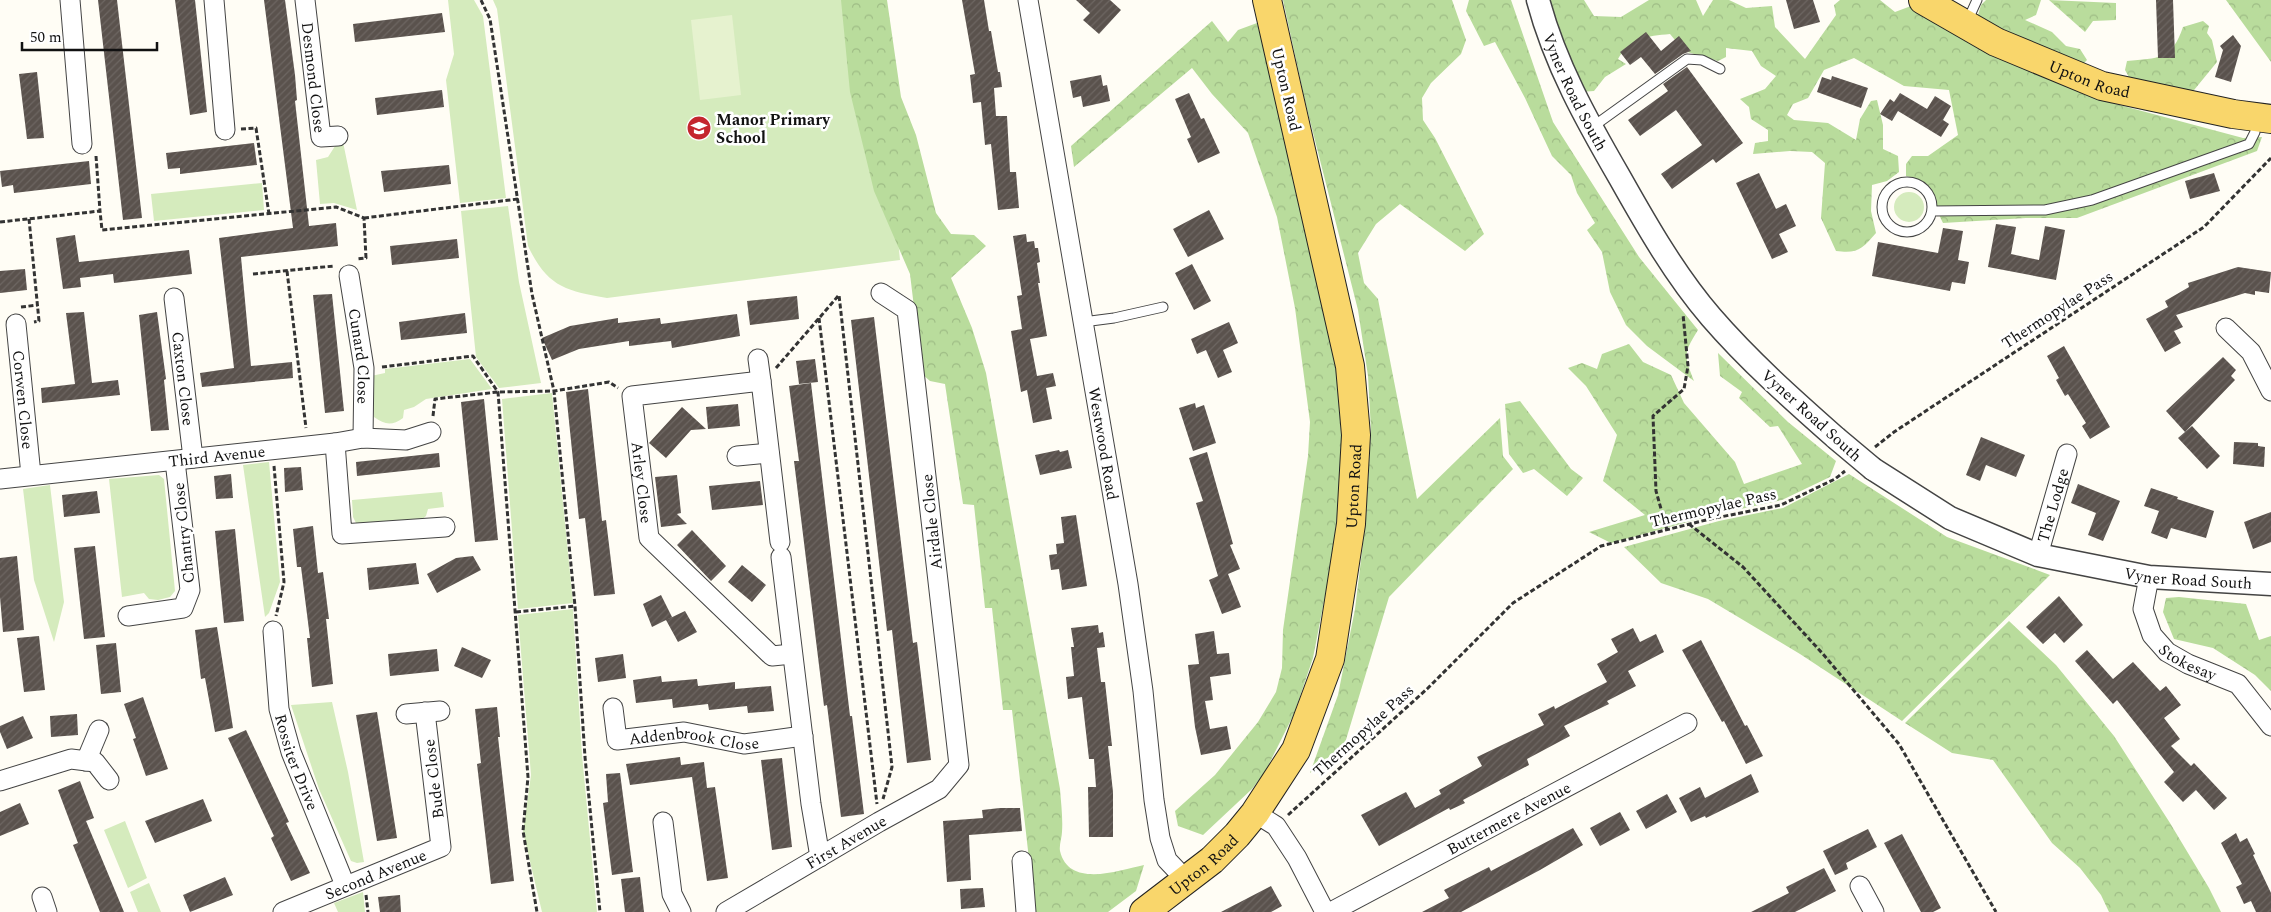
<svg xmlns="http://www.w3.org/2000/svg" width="2271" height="912" viewBox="0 0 2271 912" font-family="Spectral,serif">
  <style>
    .grass { fill: #d5ebbd }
    .forest { fill: url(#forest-crowns) }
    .pitch { fill: #e6f2cf }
    .building { fill: url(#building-hatch) }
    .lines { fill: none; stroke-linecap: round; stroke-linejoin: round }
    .service-casing { stroke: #444; stroke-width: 11 }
    .minor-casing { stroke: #444; stroke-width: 21 }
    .tertiary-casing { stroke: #444; stroke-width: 25 }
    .primary-casing { stroke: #222; stroke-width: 30 }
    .path { stroke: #333; stroke-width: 3; stroke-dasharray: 5 2.5; stroke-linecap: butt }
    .service { stroke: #fff; stroke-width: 9 }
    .minor { stroke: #fff; stroke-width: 19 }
    .tertiary { stroke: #fff; stroke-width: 22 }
    .primary { stroke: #f9d66b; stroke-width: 28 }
    .tertiary-bridge-casing { stroke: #444; stroke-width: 25; stroke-linecap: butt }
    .tertiary-bridge { stroke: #fff; stroke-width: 22 }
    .labels { text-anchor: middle; stroke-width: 5; stroke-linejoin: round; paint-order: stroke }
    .street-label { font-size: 16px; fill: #111; stroke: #fff }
    .poi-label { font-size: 16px; font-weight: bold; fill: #111; stroke: #fff; text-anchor: start }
  </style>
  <defs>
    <pattern id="forest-crowns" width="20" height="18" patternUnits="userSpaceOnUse" patternTransform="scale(1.25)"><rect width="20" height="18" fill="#b9dc9c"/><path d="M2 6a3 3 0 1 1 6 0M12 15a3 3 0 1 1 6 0" fill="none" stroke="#9ebc85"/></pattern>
    <pattern id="building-hatch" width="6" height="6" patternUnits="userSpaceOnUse" patternTransform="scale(1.25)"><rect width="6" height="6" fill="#5a524d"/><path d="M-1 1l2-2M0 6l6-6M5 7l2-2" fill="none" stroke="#6d6662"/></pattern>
  </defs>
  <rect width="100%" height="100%" fill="#fffdf5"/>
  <path class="grass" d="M448,0h26l9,16 23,182 -46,5 -14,-123 8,-26z
    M493,0h381l26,260 -293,38c-42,-7 -60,-12 -79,-52l-31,-237z
    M343,142l14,68 -23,-7 -14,1 -4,-44 12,-3 9,-14z
    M262,183l2,27 -110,11 -3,-27z
    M1894 207a15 15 0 1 1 30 0a15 15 0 1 1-30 0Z
    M508,206l11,76 22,101 -42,5 -23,-31 -15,-146z
    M470,359l22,30 -66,10 -12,8 -10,3 -1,8c-11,8 -18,7 -29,-1l-3,-41 14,-3v-4z
    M552,393l21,210 -55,6 -16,-210z
    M269,462l11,120 -11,31 -4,4 -22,-152z
    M159,475l5,4 11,112 -5,6 -12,3 -9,-1 -5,-6 -22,4 -13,-118z
    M50,485l14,117 -10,40 -20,-62 -11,-91z
    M442,492l2,15 -16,2 -2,7 -5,4 -64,5 -4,-8 -1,-17z
    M573,609l9,146 15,157h-55l-19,-80 8,-57 -13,-160z
    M332,702l16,70 16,90 -7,1 -6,-2 -32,-72 -28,-84z
    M125,821l22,57 -19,10 -24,-58z
    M149,883l12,29h-23l-8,-20z
    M363,892l2,20h-27l-4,-9z"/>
  <path class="forest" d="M841,0h46l14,97 15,38 20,78 15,21 23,1 12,11 -35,32 21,50 14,45 74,416c1,14 3,29 2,43 0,5 -3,13 -2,19 9,38 60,19 84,14l-8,26 -28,21h-73l-23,-202h-9l-11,-102h-7l-11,-103 -11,-1 -18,-120 -15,-3 -8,-7 -12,-100 -36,-83 -24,-99z
    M1283,0h169l14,40 -5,14 -30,29 -9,15 1,22 12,18 49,96 -19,17 -65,-47 -24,20 -18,29 6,30 14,16 39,200 83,-81 3,38 10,13 -124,128 -44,146 -35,30 28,-78 17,-86 11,-90 5,-89 -3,-54 -10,-66 -53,-209z
    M1469,0h42l42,122 86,135 59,73c-15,24 -14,25 -4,51l-47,-35 -21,-21 -16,-33 -8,-40 -15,-22 8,-7 -18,-30 -6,-18 -19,-19 -27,-58 -30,-56 -11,4 -18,-35z
    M1548,0h36l10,16 27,1 28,-17h47l7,16 10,-16h16l17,8 26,-2 3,21 30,32 31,-44 -2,-10 6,-5h40l15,12 16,-6 186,93 146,39 19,-1 -5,14 -180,67h-51l-83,5c-9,-18 -15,-43 -37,-47v-12l6,-8h16l30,-21 -9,-45 -45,-4 -50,-28 -30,12 -16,28 -15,6 -6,11 7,5 34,3 28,17 4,-21 11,-18 6,-1 6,25v24l15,7 1,16 -12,9 -15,4 -1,26 5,22c-14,16 -18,21 -40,18l-15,-33 4,-55 -13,-11 -22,-1 -37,3 2,-11 13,-2v-11l-17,-11 -2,-12 -9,-8 25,-10 11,-13 -15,-10 -9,-15 -26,-3v9l-8,4 -34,-10 -14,-17c-23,2 -40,4 -52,25l8,5 -21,13 -11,14 -14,1z
    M1986,0h55l-5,15 -11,5 27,12 14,14 14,3 7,11 -6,6 -65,-26 -38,-25 3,-10z
    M2049,0l67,3v17l-23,1 -8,11z
    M2226,0h45v62l-5,-7z
    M1212,21l16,21 10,-12 19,-7 66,256 17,117 2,81 -11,88 -18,93 -19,56 -29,58 -13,17 -49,46 -25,-9 -3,-15 40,-36 43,-53 18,-30 6,-24 1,-38 25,-174 2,-34 -15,-114 -18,-91 -29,-84 -36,-39 -20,-26 -118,99 -3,-21z
    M2203,21l6,5 -2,7 5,7 5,22 -27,33 -60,-16 -5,-9 2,-9c31,-3 45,-1 56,-34z
    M1629,344l14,18 28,13 13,28 51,59 9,22 58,-20 -24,-38 -8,1 -31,-29 3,-6 -22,-16 -2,-23 70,69 48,39 -6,16 -48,23 -69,15 -102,28 -22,-11 56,-17 -42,-34 14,-46 -31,-49 -18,-18 14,-5 15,6 5,-15z
    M1520,401l51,68 12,9 -16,18 -33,-27 -11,4 -14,-19 -4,-50z
    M1849,474l98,63 103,38 -148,146 -102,-67 -92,-55 -47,-16 -37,-36 95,-26 64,-13z
    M2179,597l67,7 13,36 12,-4v55l-16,-16 -42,-27 -39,-9 -11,-27 3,-14z
    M2009,621l47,44 58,71 56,87 39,65 12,24h-112l-8,-17 -21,-27 -28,-25 -59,-83 -41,-7 -47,-30z"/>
  <path class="pitch" d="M732,15l9,80 -41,5 -9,-80z"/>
  <path class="building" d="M98,0h19l25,218 -19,2z
    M175,0h20l12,112 -17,3z
    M264,0h21l10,75 2,25 -2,1 14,125 27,-3 2,23 -97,11 10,109 41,-4 1,16 -91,9 -2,-14 34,-5 -15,-130 74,-10z
    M962,0h22l5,31h2l7,41h2l2,15 -8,1 2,28h11l3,56h6l3,36 -21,2 -7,-66 -6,1 -4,-43 -8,1 -3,-28 5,-1z
    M1076,0h34l11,10 -22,24 -16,-14 7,-7z
    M1786,0h27l7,22 -26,7z
    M2156,0h17l2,58h-17z
    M442,13l3,19 -90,10 -2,-18z
    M1646,32l15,19 18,-15 12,15 -8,3 -28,20 -14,-17 -11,8 -10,-13z
    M2233,35l8,11 -10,36 -16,-5 8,-27 -3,-4z
    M1687,67l56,76 -27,20 -3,-4 -41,30 -11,-15 41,-29 -26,-35 -36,26 -12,-16 40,-29 -5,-7z
    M37,72l7,66 -17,1 -8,-65z
    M1101,75l2,11 4,-1 3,16 -27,6 -2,-11 -8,2 -3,-17z
    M1832,76l36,12 -7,20 -44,-16 5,-15 9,3z
    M442,90l2,17 -67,8 -2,-17z
    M1189,93l12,26 3,-1 16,35 -22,10 -11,-24 4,-2 -16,-38z
    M1900,93l27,16 8,-13 16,10 -8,14 6,4 -8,13 -43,-26 -6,10 -12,-7 10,-15 4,3z
    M254,143l3,22 -77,9v-6l-12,1 -2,-16z
    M89,161l2,23 -77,9 -1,-8 -11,2 -2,-16z
    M449,165l2,19 -67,8 -3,-21z
    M1759,173l17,36 10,-5 10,22 -17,8 9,18 -16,7 -36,-76z
    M2214,173l6,18 -30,8 -5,-18z
    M1209,210l15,29 -36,18 -15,-28z
    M1996,224l20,3 -5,27 28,6 6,-34 20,4 -9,50 -68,-13z
    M1943,228l20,3 -5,29 11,2 -4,22 -13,-2 -2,9 -78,-15 6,-34 60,11z
    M1026,234l1,8 7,-1 1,7h3l2,14 -3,1 3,20h-2l9,53 -17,3 7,37 16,-3 3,13 -10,2 6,31 -19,4 -6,-33 -6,2 -10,-61 11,-2 -5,-33 5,-1 -9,-59z
    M75,235l4,27 110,-12 3,24 -78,9 -1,-9 -33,4 1,9 -18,2 -7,-51z
    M457,239l2,19 -67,7 -2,-19z
    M1192,264l19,37 -17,9 -19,-37z
    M2238,267l33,5 -2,21 -14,-2v4l-10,-2 -69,22 7,12 -9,4 7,12 -16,9 -19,-33 22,-12 -3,-6 24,-14 -1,-4z
    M25,269l2,21 -27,3v-22z
    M332,294l12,117 -19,2 -12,-118z
    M797,296l2,23 -49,6 -3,-24z
    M84,312l8,71 26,-3 2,15 -78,8 -1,-15 34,-4 -9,-71z
    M157,312l9,67 -2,1 5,50 -18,1 -12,-116z
    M465,313l2,20 -66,7 -2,-18z
    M737,314l3,22 -68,12 -1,-7 -42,5v-5l-50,8 -27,11 -10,-22 28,-12 48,-8v5l42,-5 1,6z
    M874,317l39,326 4,-1 14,118 -24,3 -15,-133 -5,1 -36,-311z
    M1229,322l9,21 -15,7 9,22 -14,6 -12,-28 -9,4 -6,-15z
    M2064,346l46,81 -20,12 -8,-13 4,-3 -18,-29 -3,2 -9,-16 3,-2 -12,-22z
    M2223,357l13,13 -5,6 4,4 -50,52 -19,-21z
    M815,359l3,23 -19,2 -3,-23z
    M811,383l39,333h2l12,98 -23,3 -14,-112 -3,1 -30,-245h5l-10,-75z
    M588,389l14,132 4,-1 9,74 -21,2 -9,-78 -6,1 -13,-127z
    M484,399l14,141 -23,2 -14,-140z
    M1195,403l1,5 8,-3 12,38 -23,8 -14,-43z
    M738,404l2,22 -32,3 -2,-22z
    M682,407l24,22 -15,1 -25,28 -17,-15z
    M2192,426l28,30 -13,13 -29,-31z
    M1981,437l44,18 -9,22 -30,-12 -6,16 -14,-6z
    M2234,442l24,1v3l7,1 -1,20 -31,-3z
    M1059,450l1,2 8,-2 4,18 -32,7 -5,-20z
    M1207,452l26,92 -3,1 10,24 -12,5 13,33 -19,7 -13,-34 9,-4 -22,-73 7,-2 -14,-43z
    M439,453l1,14 -83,9 -1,-14z
    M301,467l2,23 -18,2 -1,-24z
    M231,474l2,24 -17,1 -2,-23z
    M677,475l4,38 -4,1 10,10 -26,3 -6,-50z
    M760,481l3,24 -51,5 -3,-24z
    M2078,484l42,17 -17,40 -15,-6 8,-22 -25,-10z
    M2151,488l27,9 -1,2 37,12 -8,27 -35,-10 -4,11 -16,-6 8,-22 -15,-5z
    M97,491l3,22 -36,4 -2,-22z
    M2271,512v30l-18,7 -9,-27z
    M1076,515l11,71 -25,4 -3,-21 -8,1 -2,-15 8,-1 -1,-10 8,-1 -3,-26z
    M313,526l5,47 5,-1 6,47h-3l7,65 -21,3 -5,-49h3l-9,-71h-4l-4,-38z
    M235,529l9,92 -20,2 -9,-92z
    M692,530l34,36 -15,15 -34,-36z
    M95,546l10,91 -21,2 -10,-91z
    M17,556l7,74 -21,2 -3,-35v-39z
    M473,556l8,14 -44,23 -10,-19 29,-16z
    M416,563l3,21 -50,6 -2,-22z
    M742,565l24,20 -14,17 -24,-20z
    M661,595l11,22 -20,10 -9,-23z
    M2059,596l24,29 -19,18 -9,-10 -12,11 -17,-17z
    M685,611l12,21 -19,10 -12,-22z
    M1098,625l1,8 4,-1 2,15 -8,1 4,34h4l7,64h-4l5,46v45h-24l-1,-50h8l-2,-28h-5l-7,-62 -14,2 -2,-22 8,-1 -3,-29h3l-3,-19z
    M217,627l16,101 -18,4 -10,-54 -4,1 -6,-49z
    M1633,628l7,14 16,-8 8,18 -36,19 8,15 -29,15 2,3 -45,22 6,10 -43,23 2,6 -66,35 2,3 -15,7 -1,-2 -70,38 -18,-31 45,-23 9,16 26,-14 -2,-4 43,-24 -5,-9 67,-32 -6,-11 16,-8 1,3 52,-27 -10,-18 21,-12 -7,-13z
    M1214,631l3,23 12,-1 2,21 -21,3 3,23 -8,1 5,28 17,-3 4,23 -30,6 -6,-28 -7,-62 11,-1 -4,-30z
    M39,636l6,54 -21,2 -7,-54z
    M1701,640l44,86 2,-1 16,31 -17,8 -22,-43 -2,1 -40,-72z
    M116,643l5,49 -20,2 -5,-49z
    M462,647l29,13 -9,18 -28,-12z
    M437,649l2,22 -49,5 -2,-22z
    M2087,650l26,29 20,-17 27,29 6,-5 15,19 -17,13 16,21 -9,7 20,20 3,-3 33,35 -13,12 -18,-20 -13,12 -19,-20 10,-10 -57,-72 -4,4 -38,-43z
    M623,654l3,24 -28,4 -3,-24z
    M661,676l1,6 35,-3 1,7 37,-4v7l36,-3 3,25 -26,2 -1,-7 -38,4 -1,-6 -35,4 -1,-9 -36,4 -3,-23z
    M143,697l25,72 -22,7 -13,-37 3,-1 -12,-34z
    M497,707l3,30h-2l16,144 -23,3 -14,-120 4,-1 -6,-54z
    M377,712l20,126 -20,3 -21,-126z
    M77,714l1,21 -27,2 -1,-21z
    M23,716l10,22 -26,11 -7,-17v-6z
    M246,730l43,92 -3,1 24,50 -19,8 -20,-43 3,-2 -46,-98z
    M680,757l1,8 23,-3 3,26 8,-1 13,91 -21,3 -15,-104 -62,8 -4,-21z
    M782,758l10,89 -20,3 -11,-90z
    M620,773l13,99 -21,3 -9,-72 5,-1 -2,-28z
    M1751,774l8,18 -53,26 -1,-2 -14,6 -12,-24 21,-11 5,11z
    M80,781l14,37 -8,3 38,91h-24l-27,-67 5,-2 -20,-53z
    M1667,794l10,18 -31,17 -10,-18z
    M203,799l9,22 -57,22 -10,-22z
    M20,803l9,21 -29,12v-24z
    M1000,808h20l2,23 -53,4 2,45 -24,2 -4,-61 40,-3 -1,-8z
    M1620,812l10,18 -30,16 -10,-18z
    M1573,828l10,17 -43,25 -79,42h-39l27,-14 -5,-8 45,-23 2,4z
    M1868,829l9,18 -31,16 2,6 -13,6 -12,-24z
    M2236,833l4,9 7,-4 8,16 -2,1 18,38v19h-15l-5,-11 -7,3 -8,-17 6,-3 -21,-41z
    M1902,834l39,74 -8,4h-12l-37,-69z
    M1824,868l12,23 -41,21h-44l38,-19 -3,-6z
    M225,877l8,18 -43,17 -7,-17z
    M640,877l4,35h-19l-4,-33z
    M1271,886l11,20 -11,6h-50z
    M983,888l2,19 -24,2 -1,-20z
    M400,895l1,17h-21l-2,-15z"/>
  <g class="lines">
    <defs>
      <path id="service" d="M1967,22l10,-22
        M1591,128l96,-69 15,1 18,9
        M1882 207a25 25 0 1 1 50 0a25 25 0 1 1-50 0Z
        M1932,211l113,-1 47,-10 157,-56 6,-12 1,-13
        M1083,322l31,-4 49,-11"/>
      <g id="minor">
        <path d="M70,0l12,144"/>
        <path d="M214,0l11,130"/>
        <path id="s1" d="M305,0l16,137 17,-1"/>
        <path id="s2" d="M1028,0l100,584 15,107 11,109 6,38 7,22 19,20"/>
        <path id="s3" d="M349,275l15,93 -1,70"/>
        <path id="s4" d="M174,298l19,160"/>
        <path id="s5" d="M16,324l15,151"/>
        <path d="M2226,328l25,24 20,39"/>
        <path d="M758,359l3,22"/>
        <path d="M335,443l7,91 103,-7"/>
        <path d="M737,456l32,-3"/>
        <path id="s6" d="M0,479l335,-36 28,-5 43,2 25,-8"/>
        <path id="s7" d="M780,542l-19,-161 -129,15 17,142 123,118 20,-2"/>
        <path id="s8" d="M2038,555l29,-101"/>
        <path d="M781,557l30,247 9,53"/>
        <path id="s9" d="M2149,577l-6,32 9,26 15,17 21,12 50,20 33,42"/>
        <path d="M128,616l55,-8 7,-18 -15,-129"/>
        <path id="s10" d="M273,631l6,78 12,43 54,133"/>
        <path id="s11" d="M613,708l4,32 67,-8 60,12 59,-8"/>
        <path d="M406,714l34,-3"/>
        <path d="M86,761l13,-31"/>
        <path d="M0,781l71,-22 24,3 14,18"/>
        <path d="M1255,813l21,13 21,32 28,54"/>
        <path d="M663,822l9,72 9,18"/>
        <path d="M1022,861l4,51"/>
        <path d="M1860,886l14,26"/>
        <path d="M42,897l5,15"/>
        <path id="s12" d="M283,912l158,-65 -16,-135"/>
        <path id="s13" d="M726,912l153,-90 60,-33 20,-24 -52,-455 -26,-17"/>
        <path id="s14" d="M1331,912l356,-189"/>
      </g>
      <g id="tertiary">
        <path id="s15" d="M1538,0c17,64 49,121 82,178 27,48 55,97 91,139 38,44 82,83 125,121"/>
        <path id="s16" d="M1873,469l77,49 88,37 111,22 122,7"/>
      </g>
      <g id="primary">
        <path id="s17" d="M1923,0l73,42 106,44 131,28 38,5"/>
        <path id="s18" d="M1144,912l68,-52 25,-25 18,-22 41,-63 34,-91 21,-135 5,-89 -6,-69 -83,-366"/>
      </g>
    </defs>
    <use href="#service" class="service-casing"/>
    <use href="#minor" class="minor-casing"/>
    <use href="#tertiary" class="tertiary-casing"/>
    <use href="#primary" class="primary-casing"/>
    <path class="path" d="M481,0l9,19 42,275 22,97 21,215 10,151 15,155
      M241,129l15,-1 13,86
      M96,156l4,55
      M364,218l154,-19
      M29,219l10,102 -5,1
      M0,222l100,-11 2,19 234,-23 28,11 2,40 -9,1
      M287,271l19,157
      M253,274l81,-8
      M21,307l17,-2
      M819,318l58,486
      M382,367l91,-11 25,36 30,385 -5,54 14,81
      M776,368l63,-73 53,472 -9,32
      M433,416l2,-17 63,-7 56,-1 55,-9 9,6
      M1875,447l19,-15 310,-205 67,-69
      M274,466l10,116 -8,34
      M1689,524l54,43 80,87 76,90 97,168
      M1667,530l-11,-39 -3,-75 31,-27 4,-23 -5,-52
      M516,612l59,-6
      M1288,815l140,-127 85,-85 88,-57 109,-27 71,-14 54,-26 10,-8
      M366,895l2,17"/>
    <use href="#service" class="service"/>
    <use href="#minor" class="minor"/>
    <use href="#tertiary" class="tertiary"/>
    <use href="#primary" class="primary"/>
    <defs>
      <path id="tertiary-bridge" d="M1836,438l37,31"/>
    </defs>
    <use href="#tertiary-bridge" class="tertiary-bridge-casing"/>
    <use href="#tertiary-bridge" class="tertiary-bridge"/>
  </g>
  <defs>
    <symbol id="school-disc" viewBox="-11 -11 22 22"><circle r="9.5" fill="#c4262e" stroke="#fff"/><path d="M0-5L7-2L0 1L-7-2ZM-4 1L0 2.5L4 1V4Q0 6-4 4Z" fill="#fff"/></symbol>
  </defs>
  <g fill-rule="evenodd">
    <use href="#school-disc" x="685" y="114" width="28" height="28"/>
  </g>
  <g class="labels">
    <g class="street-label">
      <text dy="6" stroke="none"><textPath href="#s1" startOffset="78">Desmond Close</textPath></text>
      <text dy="6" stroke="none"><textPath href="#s17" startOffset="185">Upton Road</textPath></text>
      <text transform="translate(1287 89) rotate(77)" y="6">Upton Road</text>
      <text dy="6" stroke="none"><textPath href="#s15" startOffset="99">Vyner Road South</textPath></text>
      <text transform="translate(2057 309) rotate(-33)" y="6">Thermopylae Pass</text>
      <text dy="6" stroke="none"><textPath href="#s3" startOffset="82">Cunard Close</textPath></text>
      <text dy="6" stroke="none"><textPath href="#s4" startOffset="81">Caxton Close</textPath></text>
      <text dy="6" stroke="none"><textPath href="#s5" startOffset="76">Corwen Close</textPath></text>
      <text transform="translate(1812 415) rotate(42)" y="6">Vyner Road South</text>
      <text dy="6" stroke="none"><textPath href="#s2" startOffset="450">Westwood Road</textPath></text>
      <text dy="6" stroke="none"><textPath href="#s6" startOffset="218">Third Avenue</textPath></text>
      <text dy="6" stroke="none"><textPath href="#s7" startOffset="379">Arley Close</textPath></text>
      <text dy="6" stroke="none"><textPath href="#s18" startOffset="496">Upton Road</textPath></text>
      <text dy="6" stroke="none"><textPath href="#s8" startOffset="52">The Lodge</textPath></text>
      <text transform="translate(1713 507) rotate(-13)" y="6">Thermopylae Pass</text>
      <text transform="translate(931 522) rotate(-96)" y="6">Airdale Close</text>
      <text transform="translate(183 533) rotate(-96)" y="6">Chantry Close</text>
      <text dy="6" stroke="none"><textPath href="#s16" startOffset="339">Vyner Road South</textPath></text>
      <text dy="6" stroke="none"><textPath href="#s9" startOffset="106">Stokesay</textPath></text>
      <text transform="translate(1363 730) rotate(-42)" y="6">Thermopylae Pass</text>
      <text dy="6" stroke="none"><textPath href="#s11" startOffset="110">Addenbrook Close</textPath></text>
      <text dy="6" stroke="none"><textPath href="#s10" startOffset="134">Rossiter Drive</textPath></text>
      <text transform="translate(433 779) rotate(-97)" y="6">Bude Close</text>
      <text dy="6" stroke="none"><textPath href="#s14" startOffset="201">Buttermere Avenue</textPath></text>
      <text dy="6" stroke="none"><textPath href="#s13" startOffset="139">First Avenue</textPath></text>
      <text dy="6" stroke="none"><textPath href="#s18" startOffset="76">Upton Road</textPath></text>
      <text dy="6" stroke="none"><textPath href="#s12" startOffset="100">Second Avenue</textPath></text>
    </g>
    <g class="poi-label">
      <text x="716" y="125">Manor Primary<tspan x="716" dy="18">School</tspan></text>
    </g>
  </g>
  <path d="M22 42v8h135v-8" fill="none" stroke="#111111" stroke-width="2.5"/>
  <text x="30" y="42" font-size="15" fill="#111111" stroke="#ffffff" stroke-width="4" paint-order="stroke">50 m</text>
</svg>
